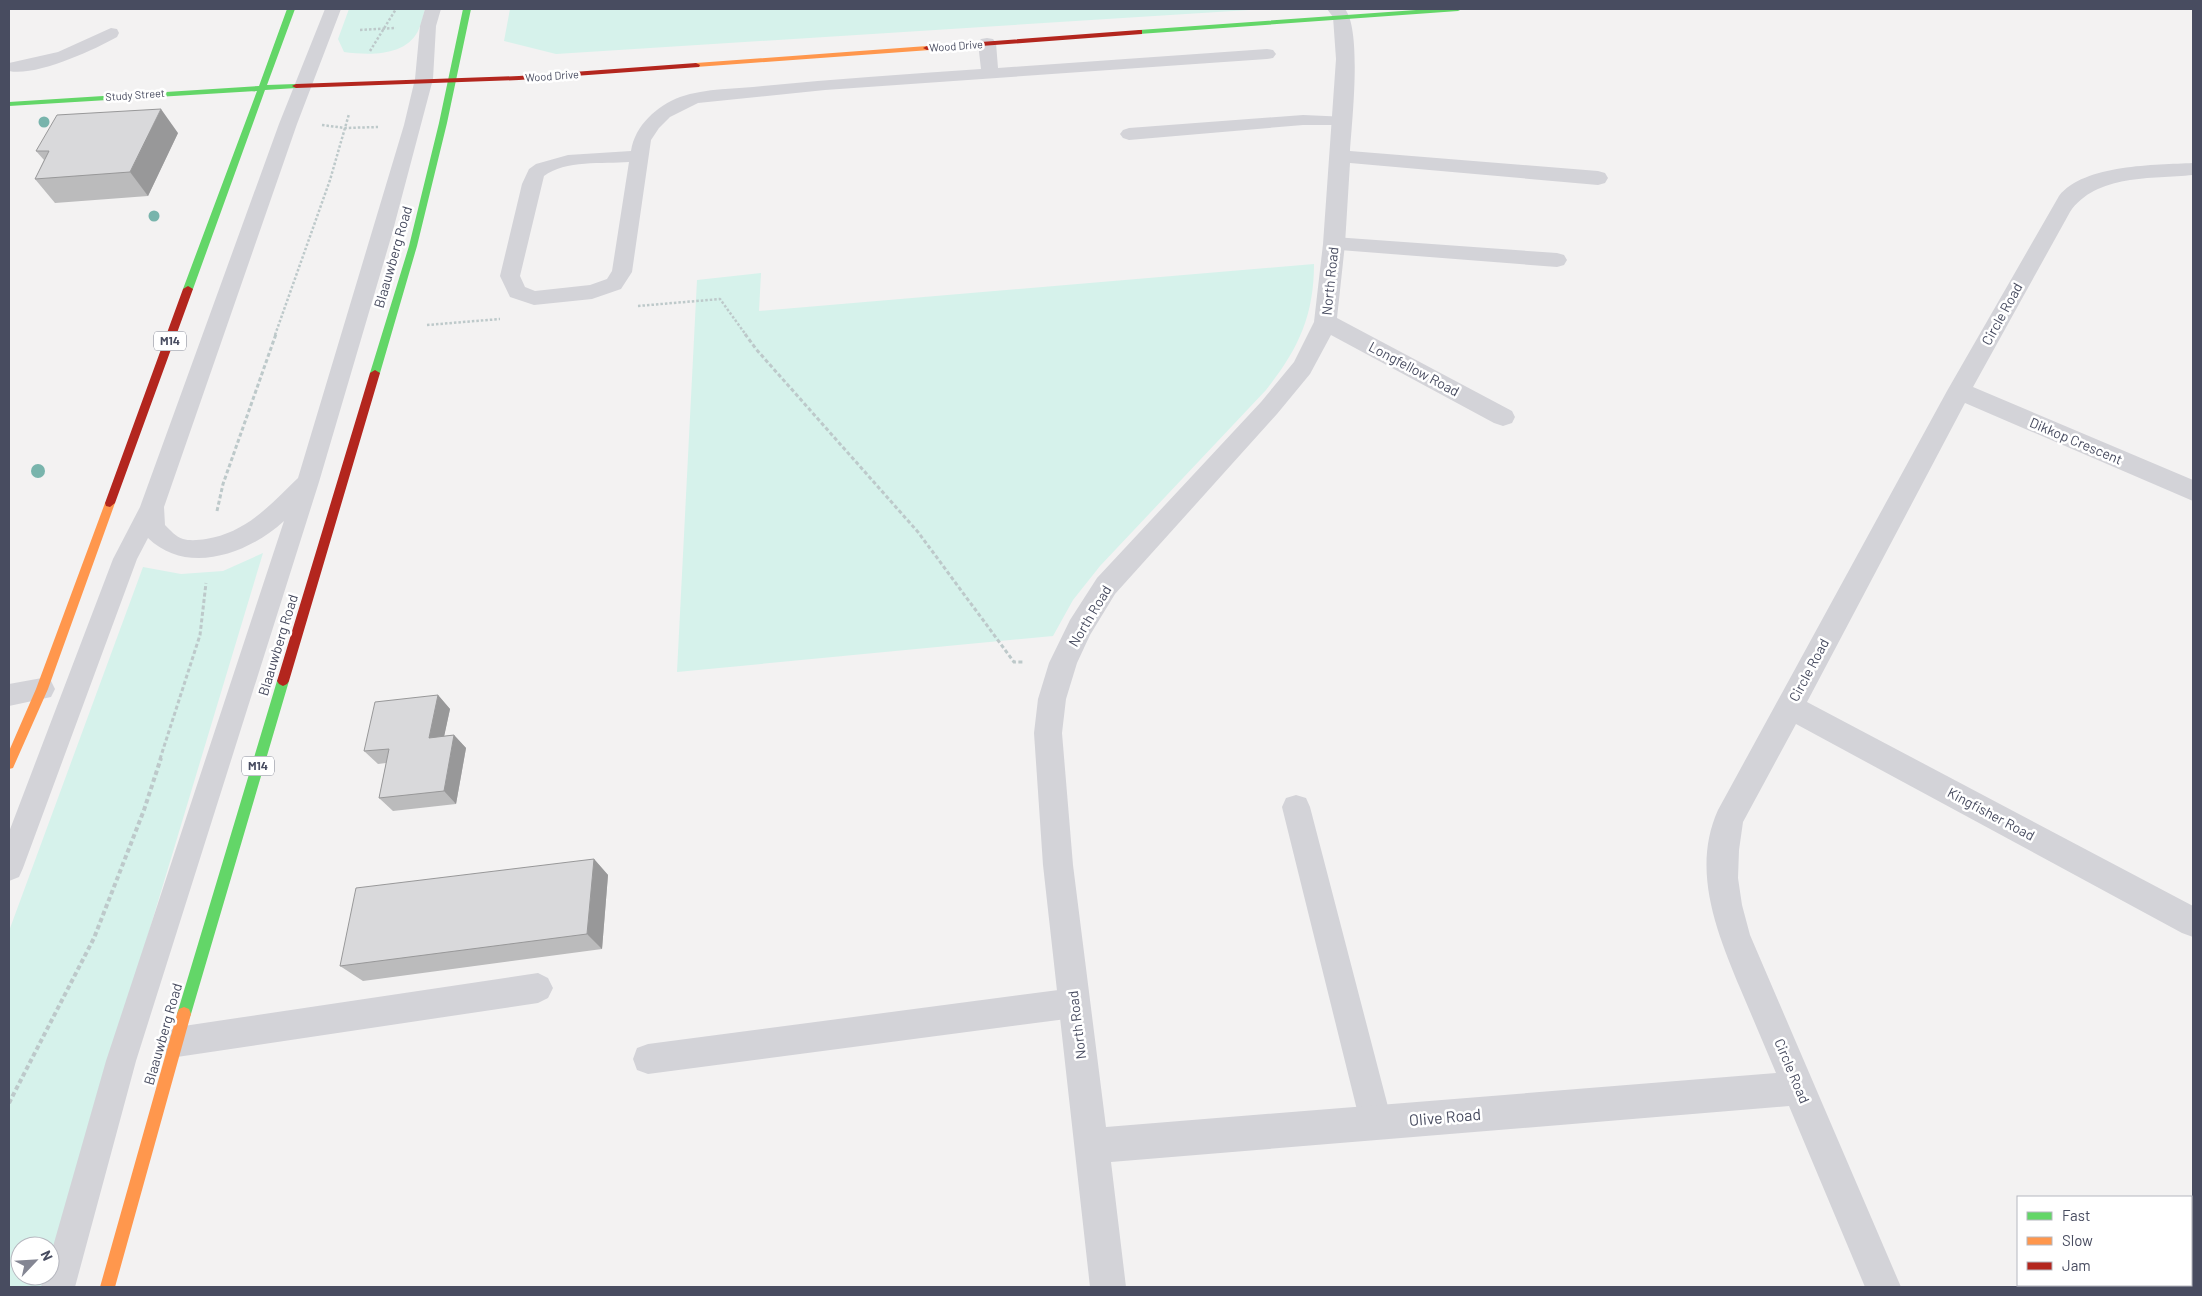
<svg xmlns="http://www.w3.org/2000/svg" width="2202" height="1296" viewBox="0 0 2202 1296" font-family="Barlow,sans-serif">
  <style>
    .green { fill: #d6f2eb }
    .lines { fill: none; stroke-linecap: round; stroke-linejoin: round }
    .path-far2 { stroke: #bdc9ca; stroke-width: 2.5; stroke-dasharray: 2.5 2; stroke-linecap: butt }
    .path-far1 { stroke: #bdc9ca; stroke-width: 3; stroke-dasharray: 4 2.5; stroke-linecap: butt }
    .path { stroke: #bdc9ca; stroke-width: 4; stroke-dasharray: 4.5 3; stroke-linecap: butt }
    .lane { fill: #d3d3d8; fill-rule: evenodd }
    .street { fill: #d3d3d8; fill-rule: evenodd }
    .fast { fill: #63d668; fill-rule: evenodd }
    .slow { fill: #ff974d; fill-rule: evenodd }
    .jam { fill: #b3261e; fill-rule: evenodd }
    .tree { fill: #78b4ac }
    .wall { fill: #bbbbbc }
    .shaded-wall { fill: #989899 }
    .building { fill: #d9d9db; stroke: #989899 }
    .labels { text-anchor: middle; stroke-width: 5; stroke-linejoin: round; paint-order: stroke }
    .far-street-label { font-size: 11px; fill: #484c60; stroke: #fff }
    .shield { fill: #fff; stroke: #7f8290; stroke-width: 1 }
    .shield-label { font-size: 12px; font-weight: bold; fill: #484c60 }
    .street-label { font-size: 14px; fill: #484c60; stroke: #fff }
    .near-street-label { font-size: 16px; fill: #484c60; stroke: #fff }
  </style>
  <rect width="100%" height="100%" fill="#f3f2f2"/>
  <path class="green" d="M349,9h76c-2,7 -4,16 -7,22 -13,26 -50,24 -74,21l-6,-13z
    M510,9h755l-709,45 -52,-13z
    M1314,264c0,52 -16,86 -48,126l-166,176 -27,34 -20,36 -376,36 20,-392 64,-7 -2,38z
    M263,553l-213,707v-14h-30v30h25l-3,11h-33v-356l134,-364 38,7 42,-3z"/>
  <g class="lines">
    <path class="path-far2" d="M360,30l36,-2
      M370,51l26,-42
      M322,125l23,3 33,-1
      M638,306l82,-7 26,36
      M427,325l73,-6
      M275,335l55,-155 19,-66"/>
    <path class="path-far1" d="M745,334l11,15 162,183 96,130h9
      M217,511l6,-27 53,-150
      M160,759l40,-124 6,-52"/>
    <path class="path" d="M9,1103l85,-165 50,-128 17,-52"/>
    <path class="lane" d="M325,9h16l-44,115 -133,383 1,18c5,5 11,12 18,14 7,2 16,1 23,0 41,-7 64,-34 92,-61l106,-353 11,-46 5,-53 5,-17h16l-5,17 -3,53 -41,155 -73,248 -183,579 -61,226h-34l3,-11h6v-19l56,-196 178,-540c-36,33 -97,55 -136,17l-11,21 -114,309 -4,9 -10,4v-49l104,-273 27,-52 139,-383z
      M111,28l6,1 2,4 -2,4c-23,13 -82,40 -108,34v-8l49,-11z
      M987,38l6,1 3,4 2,25 269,-19 6,1 3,4 -3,4 -6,1 -442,31 -127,13 -28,14 -11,11 -8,12 -19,132 -11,17 -29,10 -58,6 -24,-8 -10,-21 22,-92 7,-15 7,-5 32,-9 63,-4c4,-26 26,-45 49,-54 26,-9 57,-8 83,-11 73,-7 145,-12 218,-17l-3,-26 3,-4zM629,162l-17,109 -5,8 -17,6 -55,6 -10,-4 -5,-11 24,-100c21,-16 59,-12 85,-14z
      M1303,115l45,2 3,4 -3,4h-45l-174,15 -6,-2 -3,-4 3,-4 6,-2z
      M1334,237l223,16 7,2 3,5 -3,5 -7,2 -230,-18 -3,-5 3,-5z
      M42,678l9,3 4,8 -4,8 -42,9v-22z
      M1296,795l10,3 4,9 82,315 -5,11 -11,5 -11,-5 -5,-11 -78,-315 4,-9z
      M538,973l10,5 5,10 -5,10 -10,5 -361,54 -11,-4 -4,-11 4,-11 11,-4z
      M1074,988l10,5 5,10 -5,10 -10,5 -426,56 -11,-4 -4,-11 4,-11 11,-4z"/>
    <path class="street" d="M1327,9h18c17,22 7,111 5,142l248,20 7,2 3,5 -3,5 -7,2 -248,-22 -5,81 -8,74 175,93 3,6 -3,6 -9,3 -9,-3 -163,-88 -21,39 -33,40 -162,180 -25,41 -13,28 -11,36 -4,34 11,132 33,262 670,-54c-12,-28 -24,-57 -36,-85 -23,-56 -49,-118 -22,-178l229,-419 112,-195c25,-32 97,-31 134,-33v12c-41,4 -97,-1 -123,37l-97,175 220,93v21l-228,-98 -158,299 386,204v31l-11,-4 -386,-209 -53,98 -4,28 -1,28 4,27 8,30 151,352h-36l-76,-181 -678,56 15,125h-36l-47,-422 -9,-132 4,-34 11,-36 21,-43 27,-42 164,-176 33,-40 20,-40 9,-78 13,-185 -3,-42z"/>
    <path class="fast" d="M287,9h8l-28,76 29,-1 4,2 -4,2 -31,2 -72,199 -2,2h-6l-2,-2 74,-198 -248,15v-4l250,-16z
      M463,9h8l-24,114 -30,123 -37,127 -5,3 -5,-3 39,-127 30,-123z
      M1430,9h32l-4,2 -319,23 -4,-2 4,-2z
      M283,676l4,2 2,3 -98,333 -2,5 -5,2 -5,-2 -2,-5 100,-333 2,-3z"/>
    <path class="slow" d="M927,46l4,2 -1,2 -234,17 -4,-2 4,-2z
      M110,499l5,4 -67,186 -35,79 -4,1v-18l27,-62 69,-186z
      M184,1007l5,2 2,5 -76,273h-15l77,-273 2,-5z"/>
    <path class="jam" d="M1139,30h3v4l-215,16 -4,-2 4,-2z
      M696,63l4,2 -1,2 -180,13 -223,8 -4,-2 4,-2 223,-8z
      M188,286l5,3 -78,214 -5,4 -4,-1 -1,-3 78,-214z
      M375,370l5,3 -91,308 -2,3 -4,2 -4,-2 -2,-3 93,-308z"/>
  </g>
  <g class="tree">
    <circle cx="44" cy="122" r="5.5"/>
    <circle cx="154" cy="216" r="5.5"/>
    <circle cx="38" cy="471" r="7"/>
  </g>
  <path class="wall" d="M178,133l-30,63 -93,7 -20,-24 9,-19 -8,-9z
    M438,695l12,14 -6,27 10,-1 12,13 -10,56 -63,7 -14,-13 7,-35 -8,1 -14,-13z
    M594,859l14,16 -6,74 -239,32 -23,-15z"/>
  <path class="shaded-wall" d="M161,109l17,24 -30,63 -18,-24z
    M438,695l12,14 -9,42 -12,-13z
    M454,735l12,13 -10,56 -12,-13z
    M594,859l14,16 -6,74 -15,-15z"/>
  <path class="building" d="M161,109l-31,63 -95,7 14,-28h-13l21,-36z
    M438,695l-9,43 25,-3 -10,56 -65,7 10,-49 -25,2 11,-49z
    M594,859l-7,75 -247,32 16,-78z"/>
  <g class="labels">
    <g class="far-street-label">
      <text transform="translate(956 46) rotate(-4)" y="4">Wood Drive</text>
      <text transform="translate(552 76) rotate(-4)" y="4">Wood Drive</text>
      <text transform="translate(135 95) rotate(-4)" y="4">Study Street</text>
    </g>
    <g class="shield">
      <rect x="154" y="331.5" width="32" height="19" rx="4"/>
      <rect x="242" y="756.5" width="32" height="19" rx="4"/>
    </g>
    <g class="shield-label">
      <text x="170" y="345">M14</text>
      <text x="258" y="770">M14</text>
    </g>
    <g class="street-label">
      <text transform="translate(393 257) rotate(-74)" y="5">Blaauwberg Road</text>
      <text transform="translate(1330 281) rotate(-84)" y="5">North Road</text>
      <text transform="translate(2002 314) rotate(-61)" y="5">Circle Road</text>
      <text transform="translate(1414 369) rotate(28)" y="5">Longfellow Road</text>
      <text transform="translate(2076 441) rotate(23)" y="5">Dikkop Crescent</text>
      <text transform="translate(1090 616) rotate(-59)" y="5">North Road</text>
      <text transform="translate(278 645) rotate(-73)" y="5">Blaauwberg Road</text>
      <text transform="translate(1809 670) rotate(-62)" y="5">Circle Road</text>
      <text transform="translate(1991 814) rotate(28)" y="5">Kingfisher Road</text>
      <text transform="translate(1077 1025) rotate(-97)" y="5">North Road</text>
      <text transform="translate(163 1034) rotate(-74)" y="5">Blaauwberg Road</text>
      <text transform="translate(1792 1071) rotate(67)" y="5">Circle Road</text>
    </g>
    <g class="near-street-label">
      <text transform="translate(1445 1117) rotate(-5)" y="6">Olive Road</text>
    </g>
  </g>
  <rect width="2202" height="1296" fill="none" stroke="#484c60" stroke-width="20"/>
  <rect x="2017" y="1196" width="175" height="90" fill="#ffffff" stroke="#b6b7bf"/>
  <rect x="2027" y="1212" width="25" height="8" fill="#63d668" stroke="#b6b7bf"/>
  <text x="2062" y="1221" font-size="15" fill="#484c60">Fast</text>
  <rect x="2027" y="1237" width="25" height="8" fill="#ff974d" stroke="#b6b7bf"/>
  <text x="2062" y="1246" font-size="15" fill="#484c60">Slow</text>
  <rect x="2027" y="1262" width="25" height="8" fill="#b3261e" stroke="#b6b7bf"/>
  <text x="2062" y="1271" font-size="15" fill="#484c60">Jam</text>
  <g transform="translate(35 1261) rotate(65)"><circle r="24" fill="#ffffff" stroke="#b6b7bf"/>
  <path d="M0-4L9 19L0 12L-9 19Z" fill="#848693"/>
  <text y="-8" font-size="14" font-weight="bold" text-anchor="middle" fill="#484c60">N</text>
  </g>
</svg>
